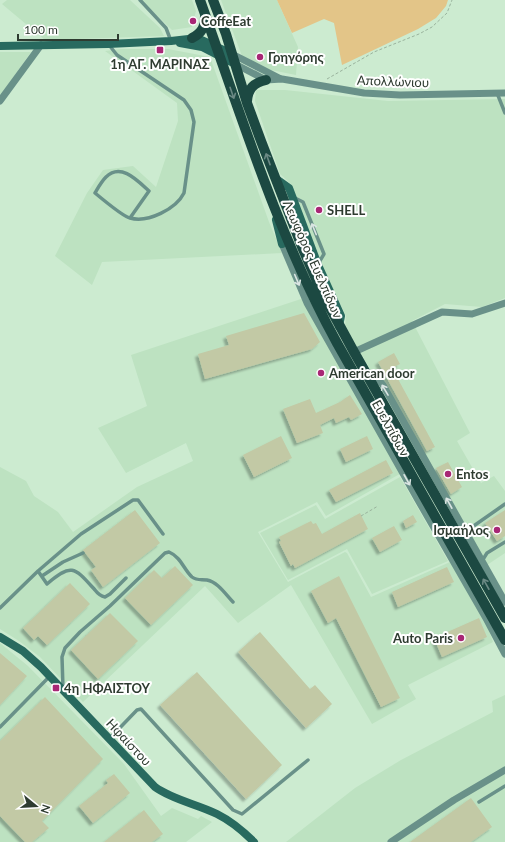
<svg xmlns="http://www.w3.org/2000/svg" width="505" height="842" viewBox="0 0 505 842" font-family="Lato,sans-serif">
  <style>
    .built { fill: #bde2c1 }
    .green { fill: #e3c588 }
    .building { fill: #c2c9a5; filter: url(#shadow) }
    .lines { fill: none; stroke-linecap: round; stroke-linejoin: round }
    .path { stroke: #9ab39d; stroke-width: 1; stroke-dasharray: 3 2; stroke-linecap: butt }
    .lane { stroke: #699189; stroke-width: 3.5 }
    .street { stroke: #699189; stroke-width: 7 }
    .secondary { stroke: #286a5f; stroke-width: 8 }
    .primary { stroke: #1c4942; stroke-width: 10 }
    .oneway { stroke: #6b8984 }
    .oneway2 { stroke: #dae4e2 }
    .poi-dot { fill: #a82775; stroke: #fff; stroke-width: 1.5 }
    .labels { text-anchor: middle; stroke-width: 4; stroke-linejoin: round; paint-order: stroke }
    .poi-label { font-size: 13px; font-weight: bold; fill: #2e3b30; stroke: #fff; text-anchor: start }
    .street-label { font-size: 13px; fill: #2e3b30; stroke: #fff }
  </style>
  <defs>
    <filter id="shadow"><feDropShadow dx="-3" dy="3" stdDeviation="1" flood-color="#0004"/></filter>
  </defs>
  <rect width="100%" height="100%" fill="#ccebd0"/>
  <path class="built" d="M7,0h123l30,28 4,8 -119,4 -43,-36z
    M141,0h51l4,11 -4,16 -20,3z
    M221,0h56l21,47 -2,28 -30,-6 -24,-13z
    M121,49h47l42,8 59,165 13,31 -180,9 -10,23 -37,-29 32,-63 16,-23 30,-4 23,21 22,-66 -1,-18 -72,-52z
    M0,52h31l-31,44z
    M256,90h29l103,11 117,-2v199l-23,9 -37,-3 -33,17 58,112 -13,8 24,42 13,-7 11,15v62l-18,12 -142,-238 1,-11 -27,-55 -25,-63 -3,-14 -11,-10 -25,-73z
    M307,297l98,174 -79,45 -9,-14 -59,30 30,50 57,-30 2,1 24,44 79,-35 35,58 8,22 -85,43 8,14 -44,25 -81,-139 -53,38 -33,-37 -122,116 -43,-45 -21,-16 -19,-12v-162l26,14 8,15 24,16 15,20 64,-45 56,-26 -7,-18 -60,30 -28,-45 49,-22 -16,-51z
    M400,477l48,84 -76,33 -25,-45 -59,31 -28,-47 56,-28 9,14z
    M0,643l28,23 96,98 37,52 11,-8 26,11 3,-3 11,6 -26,20h-186z
    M505,695v147h-219l69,-54 46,-28 92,-48 -1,-11z"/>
  <path class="green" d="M277,0h171l-2,6 -10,12 -18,11 -76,36 -8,-42 -10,-4 -32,14z"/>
  <path class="building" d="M304,313l16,29 -8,7 -107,30 -7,-25 31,-9 -3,-9z
    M394,353l6,11 -8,4 43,79 -8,4 -49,-89z
    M350,395l12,19 -11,6 -2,-3 -13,6 -2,-5 -14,7 3,8 -26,10 -14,-34 27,-10 6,14 24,-11z
    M281,436l11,22 -38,19 -11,-22z
    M367,436l6,13 -27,13 -6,-13z
    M386,460l7,13 -57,29 -7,-12z
    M448,462l14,25 -11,7 -15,-26z
    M135,510l25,33 -57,44 -12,-17 5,-3 -13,-17z
    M505,510v26l-8,5 -12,-18z
    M360,513l8,16 -73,39 -2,-4 -2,2 -12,-24 2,-1 -2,-4 32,-16 2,3 3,-1 6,11z
    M413,515l4,7 -11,6 -3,-7z
    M394,526l8,14 -22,12 -8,-14z
    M175,566l18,19 -42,40 -26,-27 29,-28 8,8z
    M447,567l7,15 -56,25 -6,-15z
    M339,576l61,122 -19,9 -45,-89 -8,5 -17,-32z
    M70,583l20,21 -43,41 -9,-9 -4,4 -11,-12z
    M110,613l28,28 -40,38 -27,-29z
    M479,618l8,19 -45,20 -8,-19z
    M260,632l50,57 5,-4 17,19 -26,24 -68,-76z
    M0,653l27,23 -27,29z
    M197,672l85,93 -36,34 -86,-94z
    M45,697l58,62 -61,62 7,7 -17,14h-7l-25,-26v-75z
    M114,774l16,19 -37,30 -14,-17 29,-23 -2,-3z
    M471,798l21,29 -21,15h-61z
    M144,810l19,24 -11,8h-48z"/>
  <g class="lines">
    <path class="path" d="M327,79l47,-27 45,-18 13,-7 15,-14 5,-13
      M361,516l17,-10"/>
    <path class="lane" d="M140,0l26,28 5,13
      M109,45l8,10 67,45 7,10 3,12 -10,71c-8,16 -36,30 -54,25 -6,-1 -29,-20 -35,-25 3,-5 6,-11 11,-16 15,-15 32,4 43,14l-19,27
      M497,93l8,20
      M293,197l10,5 21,52 -6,10
      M465,532l40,-28
      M482,561l5,-8 18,-11
      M38,571l9,13c25,-22 28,-16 48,6 3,4 5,6 10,7l5,-3 16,-16
      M42,576l21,-14 20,-9
      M0,608l38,-37 43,-37 52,-34h5l25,34
      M63,688l-1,-31 3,-9 15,-16 30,-26 55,-53 4,-1c12,5 15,18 23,25 5,4 10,2 15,3 11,2 19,15 26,22
      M0,727l49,-50
      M110,738l27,-28 4,-1 92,101 9,4 66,-54
      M479,802l26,-16"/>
    <path class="street" d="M232,54l49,25
      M235,64l31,16 16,-1 82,14 36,2 105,-2
      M0,101l41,-56
      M287,242l-5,2 25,59 111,197 69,120 18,34
      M354,352l88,-40 30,2 33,-11
      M367,372l11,7 5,6 122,217
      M391,842l63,-42 51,-30"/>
    <path class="secondary" d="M180,43l22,4 33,17
      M0,46l108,-2 63,-3 26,-3 35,16
      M275,178l14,10 29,77 23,51 -2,10
      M276,220l6,24
      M0,637l23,14 18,16 114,120c18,13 42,17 62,27 14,7 26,17 37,28"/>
    <path class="primary" d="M200,0c41,115 78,236 137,343l168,297
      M213,0l13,34 21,69 14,38 41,106 21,48 31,57 151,266
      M192,38c10,-5 13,-11 13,-22
      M247,101c1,-13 7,-18 19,-21"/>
  </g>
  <defs><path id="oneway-shaft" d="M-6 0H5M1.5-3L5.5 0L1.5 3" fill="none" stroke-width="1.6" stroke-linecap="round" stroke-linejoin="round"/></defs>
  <g class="oneway">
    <use href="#oneway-shaft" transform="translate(232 93) rotate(71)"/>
    <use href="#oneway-shaft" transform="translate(268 159) rotate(-110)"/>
    <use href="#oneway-shaft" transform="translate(486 584) rotate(-119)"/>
  </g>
  <g class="oneway2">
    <use href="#oneway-shaft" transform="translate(314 229) rotate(-112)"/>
    <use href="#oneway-shaft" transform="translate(297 280) rotate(67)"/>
    <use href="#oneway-shaft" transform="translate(385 390) rotate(-121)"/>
    <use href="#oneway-shaft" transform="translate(407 480) rotate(61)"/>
    <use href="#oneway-shaft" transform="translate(449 503) rotate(-119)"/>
  </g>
  <g class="poi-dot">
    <circle cx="193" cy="21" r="4"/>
    <rect x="156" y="46" width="8" height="8" rx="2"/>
    <circle cx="260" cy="57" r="4"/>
    <circle cx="319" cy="210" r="4"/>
    <circle cx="321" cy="373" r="4"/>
    <circle cx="448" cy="474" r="4"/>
    <circle cx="497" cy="530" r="4"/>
    <circle cx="461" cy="638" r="4"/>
    <rect x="52" y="684" width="8" height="8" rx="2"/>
  </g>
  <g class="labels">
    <g class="poi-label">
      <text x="201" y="26">CoffeEat</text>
      <text x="268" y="62">Γρηγόρης</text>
      <text x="160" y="69" text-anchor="middle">1η ΑΓ. ΜΑΡΙΝΑΣ</text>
      <text x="327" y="215">SHELL</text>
      <text x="329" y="378">American door</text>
      <text x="456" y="479">Entos</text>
      <text x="489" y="535" text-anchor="end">Ισμαήλος</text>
      <text x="453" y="643" text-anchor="end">Auto Paris</text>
      <text x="64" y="693">4η ΗΦΑΙΣΤΟΥ</text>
    </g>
    <g class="street-label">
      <text transform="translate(393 81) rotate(2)" y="5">Απολλώνιου</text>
      <text transform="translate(313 259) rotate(66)" y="5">Λεωφόρος Ευελπίδων</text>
      <text transform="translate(391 428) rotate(61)" y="5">Ευελπίδων</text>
      <text transform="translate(129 742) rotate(47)" y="5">Ηφαίστου</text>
    </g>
  </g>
  <g transform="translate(36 806) rotate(108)" stroke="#ffffff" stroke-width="3" paint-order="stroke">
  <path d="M0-3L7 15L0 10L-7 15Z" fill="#2e3b30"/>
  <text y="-6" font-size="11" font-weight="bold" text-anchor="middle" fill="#2e3b30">N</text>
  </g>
  <path d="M18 34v6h100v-6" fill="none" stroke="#2e3b30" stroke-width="2"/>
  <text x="24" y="34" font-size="12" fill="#2e3b30" stroke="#ffffff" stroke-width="3" paint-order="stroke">100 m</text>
</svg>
